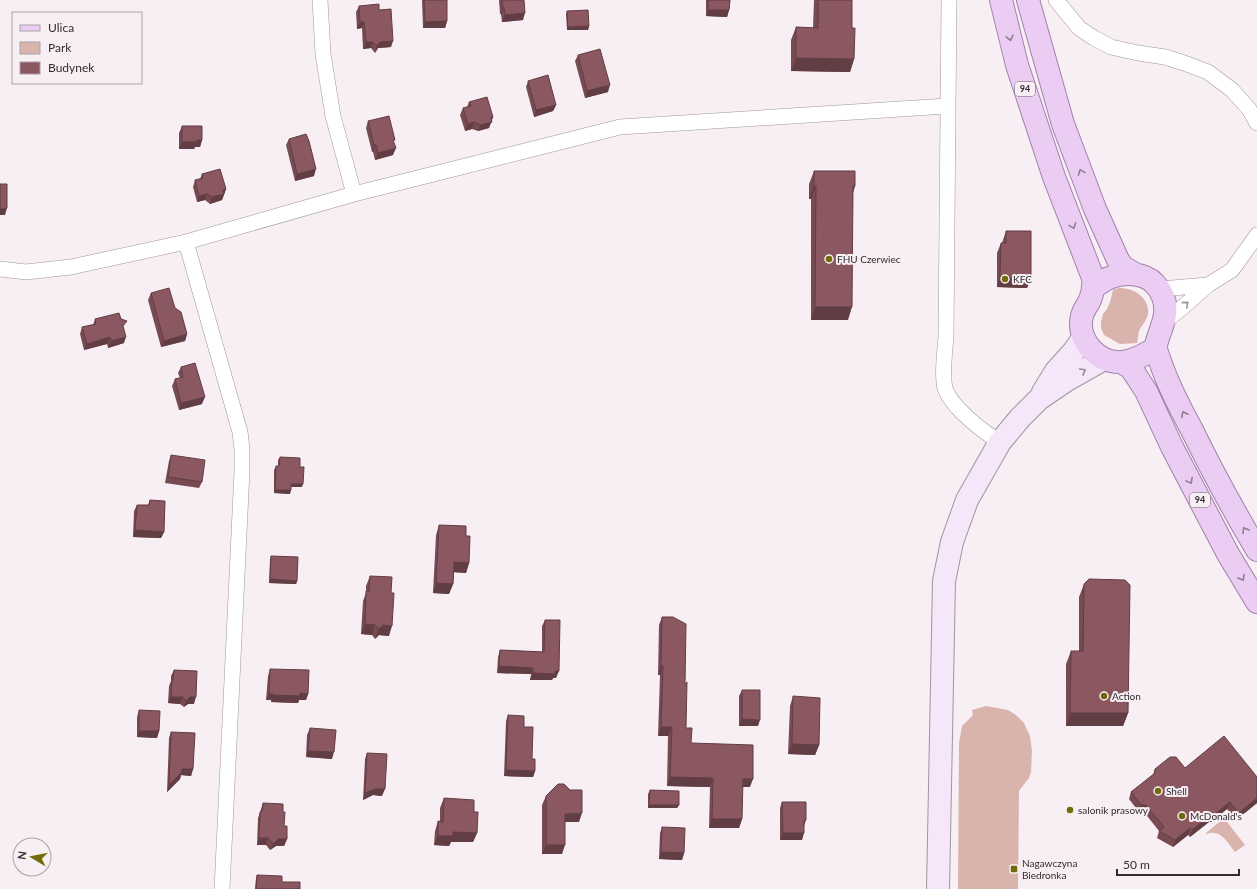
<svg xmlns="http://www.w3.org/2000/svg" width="1257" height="889" viewBox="0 0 1257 889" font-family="Lato,sans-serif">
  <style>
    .green { fill: #d9b4ad }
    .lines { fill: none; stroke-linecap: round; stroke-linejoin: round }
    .street-casing { stroke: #9e969b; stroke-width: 16 }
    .secondary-casing { stroke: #9e969b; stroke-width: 24 }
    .primary-casing { stroke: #a080aa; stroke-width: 24 }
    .street { stroke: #fff; stroke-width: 15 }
    .secondary { stroke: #f5e6fa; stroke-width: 22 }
    .primary { stroke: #ebcdf4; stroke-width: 22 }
    .wall { fill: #784b53 }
    .shaded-wall { fill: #613d44 }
    .building { fill: #8b5761; stroke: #613d44 }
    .oneway { stroke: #8e7d92 }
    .oneway2 { stroke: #989697 }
    .oneway3 { stroke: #928a94 }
    .poi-dot { fill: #716c09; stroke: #f8eff4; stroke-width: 1.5 }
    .labels { text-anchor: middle; stroke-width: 4; stroke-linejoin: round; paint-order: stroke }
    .shield { fill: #f8eff4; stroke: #6c676a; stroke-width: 1 }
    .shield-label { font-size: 9px; font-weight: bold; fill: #302d2f }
    .poi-label { font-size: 10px; fill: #302d2f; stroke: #f8eff4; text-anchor: start }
  </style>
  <rect width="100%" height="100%" fill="#f8eff4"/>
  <path class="green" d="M1119,288c14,0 31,9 29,26 -1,6 -6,11 -9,17 -1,3 -1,8 -2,12l-17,1 -16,-9 -3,-7v-6l2,-8 4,-5 3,-7 3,-12z
    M986,706l22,4 8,5 8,8 6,13 2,15 -1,21 -2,6 -10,13 -1,98h-60l1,-146 3,-17 11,-11 -1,-5z
    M1224,818l21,27 -10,7c-5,-6 -12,-19 -21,-19 -4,-1 -5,1 -9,1z"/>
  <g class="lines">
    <defs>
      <path id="street" d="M320,0l3,54 10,62 21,78
        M949,0l-3,336c-1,15 -5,43 0,55 8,18 37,41 54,51
        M1056,0l23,28 15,10 17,9 27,6 27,4 19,6 24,9 24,18 17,19 8,14
        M186,242l54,190 2,17v22l-20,418
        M0,269l26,3 45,-5 115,-25 168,-48 266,-67 327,-21
        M1160,289l48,-4
        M1164,322l19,-15 25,-22 24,-15 25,-35"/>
      <path id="secondary" d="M1043,392l13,-21 18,-20 9,-13
        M938,889l6,-308 8,-39 15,-42 33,-58 20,-24 19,-19 28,-19 37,-21"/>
      <path id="primary" d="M1001,0l16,65 37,112 39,101c1,9 0,16 -4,24 -3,5 -6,9 -7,14 -6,24 16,48 40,46 13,-1 23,-8 34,-14
        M1028,0l35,124 32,85 23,51 5,7 12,7
        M1094,287c5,-3 10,-7 15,-9 14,-6 35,-6 46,6 10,11 13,24 8,39 -2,8 -6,15 -7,23 0,5 2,10 4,15 8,24 20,47 32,69 20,41 42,81 65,120
        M1121,362l10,6 15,23 26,56 56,107 29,48"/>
    </defs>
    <use href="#street" class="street-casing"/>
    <use href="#secondary" class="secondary-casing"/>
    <use href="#primary" class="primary-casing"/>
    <use href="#street" class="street"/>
    <use href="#secondary" class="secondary"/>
    <use href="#primary" class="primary"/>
  </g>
  <path class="wall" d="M422,0h25v21l-2,7h-22z
    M499,0h25l-1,20 -21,2 -1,-8h-1z
    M706,0h24l-1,10 -2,7 -21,-1z
    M814,0h38v28l2,31 -4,13 -59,-1v-31l5,-13 17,1z
    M359,6l20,4 12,37 -13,1 -3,5 -4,-5 -8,1 -1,-21 -5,1 -1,-17z
    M567,11l22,15 -1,4h-21l-1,-16z
    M578,55l30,37 -23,6 -10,-37z
    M528,81l28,24 -3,6 -19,6 -8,-30z
    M469,102l24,15 -4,11 -11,3 -6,-2 -7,2 -5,-16 3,-7 4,-1z
    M368,121l26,21 -1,13 -18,5 -2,-8h-1l-6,-24z
    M182,126l20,14 -2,7h-5l-1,2h-15v-16z
    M289,139l25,37 -19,5 -9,-36z
    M814,171l41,15 -2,7 -5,127h-37v-121h-2v-15z
    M202,174l24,15 -4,11 -12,4 -5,-4 -8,2 -4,-15 2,-7 5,-1z
    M1006,231l25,47 -4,10 -30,-1v-34l4,-10h1z
    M151,293l24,15 12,26 -2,7 -24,6 -13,-47z
    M95,319l29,9v15l-16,5 -1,-4 -23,6 -4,-16 2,-7 11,-2z
    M181,367l21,37 -23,6 -7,-24 3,-7 5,-1 -2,-5z
    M171,455l31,27 -3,6 -34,-5 4,-22z
    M280,457l20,10 2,20h-11l-1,7 -16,-1v-23l2,-4h2v-6z
    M150,500l14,32 -3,6 -28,-1 1,-26 3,-6h11z
    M439,525l27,11 3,27 -3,10 -12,-1 -1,12 -4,10 -16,-1 3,-58z
    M271,556l26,25 -1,3 -27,-1 1,-24z
    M370,576l19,60 -10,-1 -4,4 -3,-4 -11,-1 2,-33 3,-8v-7z
    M1084,584l44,129 -5,13h-57v-62l5,-13h8v-54z
    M662,617l23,68 1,43 5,15 59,44h-8v32l-3,9h-30l1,-41 -43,-1 1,-50h-10l2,-61h-2l1,-50z
    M545,620l11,58h-3l-1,2h-22l1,-6 -34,-1 1,-16 2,-7 42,2v-26z
    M270,669l38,25 -2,6h-7l-1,3 -27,-1v-2h-5l2,-24z
    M174,670l20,34h-6l-4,3 -4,-3 -12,-1 1,-17 2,-5v-5z
    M742,690l16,36h-19v-30z
    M793,696l26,49 -4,10 -27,-1 2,-48z
    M139,710l20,21 -2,7 -20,-1v-20z
    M508,715l16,12 11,44 -2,6 -29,-1 2,-55z
    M310,728l22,31 -26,-2 1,-22z
    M171,732l22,37 -2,7 -10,-1 -1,4 -13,13 2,-54z
    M367,753l15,43 -9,-1 -10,5 2,-41z
    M1185,768l72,9v26l-21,17 -9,-11 -16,13h-2l-19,15 -2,-2 -15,12 -16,-9 2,-7 -15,-19h-5l-10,-13 2,-7 22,-17 2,-6z
    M650,790l29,15 -2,3h-29v-14z
    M546,796l33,26h-14l-3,32h-20v-49z
    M444,798l30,14 3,21 -4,9h-22l-2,4 -15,-1 1,-14 3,-10h2v-13z
    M782,802l24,18 -2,6 -2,14h-22v-32z
    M263,803l20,9 1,14 3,13 -3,7h-8l-6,4 -4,-5h-9l1,-27z
    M662,827l22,26 -2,7 -23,-1 1,-26z
    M257,875l25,7 18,7h-45l1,-11z"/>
  <path class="shaded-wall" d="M504,7l-3,7h-1l3,-6z
    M708,10h21l-2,7 -21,-1z
    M525,13l-2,7 -21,2 3,-7z
    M447,21l-2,7h-22l2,-6z
    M360,22h4l-2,6 -5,1z
    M589,26l-1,4h-21l1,-3z
    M393,41l-2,6 -13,1 -3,5 2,-7 3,-4z
    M366,42h7l-2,6 -8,1z
    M796,58l58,1 -4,13 -59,-1z
    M610,85l-2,7 -23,6 2,-7z
    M556,105l-3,6 -19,6 2,-7z
    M493,117l-4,11 -11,3 2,-6 11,-7z
    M474,122l-2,7 -7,2 3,-7z
    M197,140h5l-2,7h-5l-1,2h-15l3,-7z
    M374,145h2l-3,7h-1z
    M396,148l-3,7 -18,5 3,-7z
    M316,169l-2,7 -19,5 2,-7z
    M814,186h2l-5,13h-2z
    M853,186h2l-5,13z
    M226,189l-4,11 -12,4 2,-7 11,-7z
    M207,194l-2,6 -8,2 2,-6z
    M7,208l-2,7h-5v-6z
    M1000,277l31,1 -4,10 -30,-1z
    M815,307h37l-4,13h-37z
    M187,334l-2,7 -24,6 3,-6z
    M110,337l-3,7 -23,6 3,-6z
    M126,337l-2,6 -16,5 3,-7z
    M205,397l-3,7 -23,6 2,-7z
    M291,484h12l-1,3h-12z
    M275,490h16l-1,4 -16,-1z
    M135,530l29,2 -3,6 -28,-1z
    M454,562l15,1 -3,10 -16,-1z
    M270,579l27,2 -1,3 -27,-1z
    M436,583l17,1 -4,10 -16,-1z
    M365,624l10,1 -3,10 -11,-1z
    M383,625l9,1 -3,10 -10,-1 -4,4 4,-10z
    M499,666l34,2 -2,6 -34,-1z
    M661,666h2l-3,9h-2z
    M555,671h4l-3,7h-3l-1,2h-22l3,-7z
    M300,693l8,1 -2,6h-7l-1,3 -27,-1 2,-7z
    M269,694h4l-2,6h-5z
    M171,697h12l-3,7 -12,-1z
    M190,697h6l-2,7h-6l-4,3 2,-6z
    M1070,713h58l-5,13h-57z
    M742,719l18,1 -2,6h-19z
    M661,727h11l-4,9h-10z
    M139,731h20l-2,7 -20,-1z
    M792,744l27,1 -4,10 -27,-1z
    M308,751l26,1 -2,7 -26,-2z
    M182,769h11l-2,7 -10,-1 -1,4 -13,13 2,-7z
    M506,770l29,1 -2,6 -29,-1z
    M670,777l43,1 -3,9 -43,-1z
    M743,779h10l-3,8h-11z
    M375,789h10l-3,7 -9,-1 -10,5 2,-7z
    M1257,798v5l-21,17 3,-7z
    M1230,802l-3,7 -16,13h-2l-19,15 2,-7 19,-15z
    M649,805h30l-2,3h-29z
    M1141,805h5l-2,7h-5z
    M582,813l-3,9h-17l3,-8z
    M712,819h30l-3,9h-30z
    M1190,828l-2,7 -15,12 2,-7z
    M453,832l24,1 -4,9h-22l-2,4 -15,-1 4,-9z
    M783,833h21l-2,7h-22z
    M259,838h9l-2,7h-9z
    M278,839h9l-3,7h-8l-6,4 3,-6z
    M546,845h19l-3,9h-20z
    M661,852l23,1 -2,7 -23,-1z"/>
  <path class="building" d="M424,0h23v21l-22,1z
    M502,0h22l1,13 -20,2 -1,-8 -1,1z
    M708,0h22l-1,10h-21z
    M818,0h34v28h3l-1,31 -58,-1v-31l22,1z
    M379,4v6l12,-1 2,32 -13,1 -3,4 -4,-4h-7l-2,-20h-4l-1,-16z
    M588,10l1,16 -21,1 -1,-16z
    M600,49l10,36 -23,6 -9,-36z
    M548,75l8,30 -20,5 -8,-29z
    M487,97l6,20 -2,1 1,4 -12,3 -6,-3 -6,2 -5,-16 8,-2 -2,-4z
    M389,116l6,24h-2l3,8 -18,5 -2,-8h-2l-6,-24z
    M182,126h20v14h-5v2h-15z
    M306,134l3,7 7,28 -19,5 -8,-35z
    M220,169l6,20 -3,1 1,4 -12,3 -5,-3 -8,2 -4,-16 8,-2 -1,-4z
    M814,171h41v15h-2l-1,121h-37l1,-121h-2z
    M0,184h7v24l-7,1z
    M1006,231h25v47l-31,-1 1,-34h5z
    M169,288l6,20 6,4 6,22 -23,7 -13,-48z
    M119,313l2,6 6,2 -4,5 3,11 -15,4 -1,-4 -23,7 -5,-17 14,-3 -1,-5z
    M195,363l10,34 -24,6 -6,-24 8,-2 -2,-10z
    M171,455l34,5 -3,22 -34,-5z
    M280,457l20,1v9h4l-1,17h-12v6h-16l1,-24h3z
    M150,500l15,1 -1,31 -29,-2 2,-25h12z
    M439,525l27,1v10h4l-1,27 -15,-1 -1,22 -17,-1z
    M271,556l27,1 -1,24 -27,-2z
    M370,576l22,1 -1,16h3l-2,33 -9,-1 -4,4 -4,-4 -10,-1 1,-33h3z
    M1089,579l36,1 5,5 -2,128h-58l1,-62h12l1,-67z
    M662,617h11l13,7 -1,61 2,-3 -1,46h6l-1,15 62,2v34h-10l-1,40h-30l1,-41 -43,-1 2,-50h-11l2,-61h-2z
    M545,620h15l-1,51h-4v3l-22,-1v-5l-34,-2 1,-16 44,2z
    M270,669l39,1 -1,24 -8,-1v3l-27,-1v-1h-4z
    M174,670l23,1 -1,26h-6l-4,4 -3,-4h-12l1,-17h1z
    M742,690h18v30l-18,-1z
    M793,696l27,2 -1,47 -27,-1z
    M139,710l21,1 -1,20h-20z
    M508,715l16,1v11h9l-1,32h3v12l-29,-1z
    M310,728l26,2 -2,22 -26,-1z
    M171,732l24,1 -2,36h-11v3l-13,13z
    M1224,736l33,41v21l-18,15 -9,-11 -16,13h-3l-19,15 -2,-2 -15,12 -16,-9 5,-4 -18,-22h-5l-10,-13 24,-19v-4l15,-12h6l9,11z
    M367,753l20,1 -2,35h-10l-10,4z
    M558,784h6l6,6h12v23l-17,1v31h-19v-49z
    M650,790l29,1v14h-30z
    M444,798l30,2v12h4l-1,21 -24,-1v4h-15v-15l5,1z
    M782,802h24v18h-2v13h-21z
    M263,803l20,1v8h2l-1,14h3v13h-9l-5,5 -5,-6h-9l1,-26h2z
    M662,827l23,1 -1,25 -23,-1z
    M257,875l25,1v6h18v7h-44z"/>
  <defs><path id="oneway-chevron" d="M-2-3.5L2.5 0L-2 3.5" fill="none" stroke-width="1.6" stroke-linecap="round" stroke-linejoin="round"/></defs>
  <g class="oneway">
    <use href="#oneway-chevron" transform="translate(1010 38) rotate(76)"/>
    <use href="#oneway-chevron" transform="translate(1081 172) rotate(-111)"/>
    <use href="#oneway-chevron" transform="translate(1073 226) rotate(69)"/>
    <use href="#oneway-chevron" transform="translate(1184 414) rotate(-117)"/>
    <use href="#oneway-chevron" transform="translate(1190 481) rotate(62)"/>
    <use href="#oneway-chevron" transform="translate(1245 530) rotate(-120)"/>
    <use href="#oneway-chevron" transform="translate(1242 578) rotate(59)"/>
  </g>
  <use class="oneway2" href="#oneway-chevron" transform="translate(1186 304) rotate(-41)"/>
  <use class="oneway3" href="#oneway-chevron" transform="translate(1083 371) rotate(-30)"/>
  <g class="poi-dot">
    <circle cx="829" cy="259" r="4"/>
    <circle cx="1005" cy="279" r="4"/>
    <circle cx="1104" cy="696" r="4"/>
    <circle cx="1158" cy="791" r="4"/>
    <circle cx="1070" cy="810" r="4"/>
    <circle cx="1182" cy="816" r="4"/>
    <rect x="1010" y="865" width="8" height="8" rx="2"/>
  </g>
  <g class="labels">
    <g class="shield">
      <rect x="1015" y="82" width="20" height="14" rx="3"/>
      <rect x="1190" y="493" width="20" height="14" rx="3"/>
    </g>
    <g class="shield-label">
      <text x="1025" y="92">94</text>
      <text x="1200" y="503">94</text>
    </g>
    <g class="poi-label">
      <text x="837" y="263">FHU Czerwiec</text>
      <text x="1013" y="283">KFC</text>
      <text x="1112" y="700">Action</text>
      <text x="1166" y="795">Shell</text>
      <text x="1078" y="814">salonik prasowy</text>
      <text x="1190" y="820">McDonald's</text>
      <text x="1022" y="867">Nagawczyna<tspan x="1022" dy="12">Biedronka</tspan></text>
    </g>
  </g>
  <rect x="12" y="12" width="130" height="72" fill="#f8eff4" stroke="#a8a1a5"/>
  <rect x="20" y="25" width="20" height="6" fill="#ebcdf4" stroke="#a8a1a5"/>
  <text x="48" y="32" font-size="12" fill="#302d2f">Ulica</text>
  <rect x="20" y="42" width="20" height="12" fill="#d9b4ad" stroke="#a8a1a5"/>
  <text x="48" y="52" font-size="12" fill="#302d2f">Park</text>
  <rect x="20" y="62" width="20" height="12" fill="#8b5761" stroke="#a8a1a5"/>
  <text x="48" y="72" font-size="12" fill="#302d2f">Budynek</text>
  <g transform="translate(32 857) rotate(280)"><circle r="19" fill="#f8eff4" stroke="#a8a1a5"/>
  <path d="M0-3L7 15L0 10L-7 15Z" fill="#716c09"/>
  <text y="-6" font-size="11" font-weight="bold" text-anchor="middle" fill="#302d2f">N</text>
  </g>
  <path d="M1117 869v6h122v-6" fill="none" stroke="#302d2f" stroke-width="2"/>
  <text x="1123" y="869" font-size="12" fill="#302d2f" stroke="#f8eff4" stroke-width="3" paint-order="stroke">50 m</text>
</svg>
